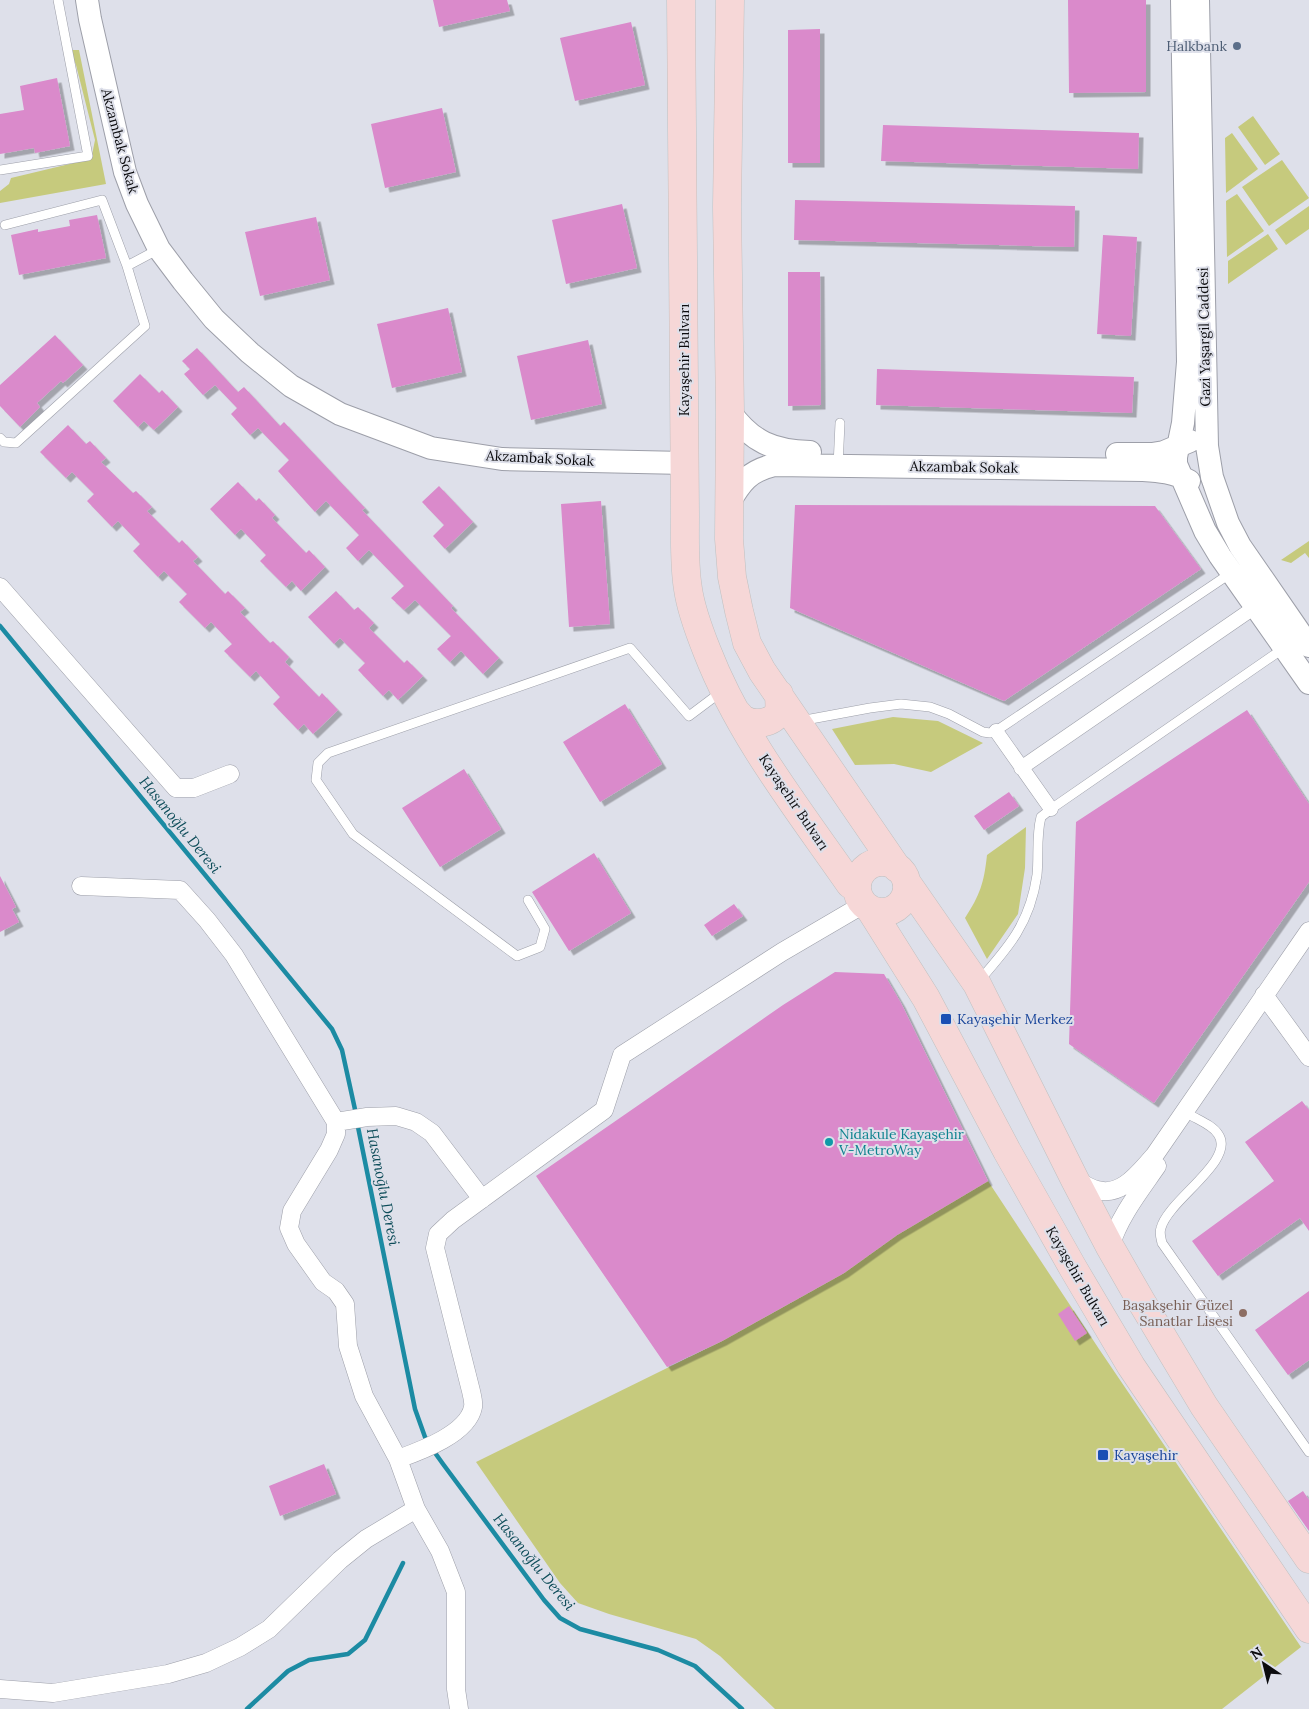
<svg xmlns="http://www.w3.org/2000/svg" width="1309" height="1709" viewBox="0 0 1309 1709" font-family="Lora,serif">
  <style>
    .green { fill: #c6ca7d }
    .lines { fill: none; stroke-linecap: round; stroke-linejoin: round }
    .stream { stroke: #1c8ba3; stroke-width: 4.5 }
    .building { fill: #da8acb; filter: url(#shadow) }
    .service-casing { stroke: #9d9fa9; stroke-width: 10 }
    .pedestrian-casing { stroke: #9d9fa9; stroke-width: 15 }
    .minor-casing { stroke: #9d9fa9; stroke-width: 19 }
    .tertiary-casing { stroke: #9d9fa9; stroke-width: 24 }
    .primary-casing { stroke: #c0c0c0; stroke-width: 29 }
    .service { stroke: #fff; stroke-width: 9 }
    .pedestrian { stroke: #fff; stroke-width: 14 }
    .minor { stroke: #fff; stroke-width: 18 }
    .tertiary { stroke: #fff; stroke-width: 22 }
    .primary { stroke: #f6d7d7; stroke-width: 28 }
    .service-dot { fill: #5c6f8a; stroke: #dee0ea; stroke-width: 2 }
    .transit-dot { fill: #1a4fb4; stroke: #dee0ea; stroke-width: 2 }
    .culture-dot { fill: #0f9aa8; stroke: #dee0ea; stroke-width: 2 }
    .education-dot { fill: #8d6e63; stroke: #dee0ea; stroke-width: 2 }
    .labels { text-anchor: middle; stroke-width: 4; stroke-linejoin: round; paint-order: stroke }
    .service-label { font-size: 14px; fill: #4e5e75; stroke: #dee0ea; text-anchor: end }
    .street-label { font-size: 14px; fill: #0b0b0e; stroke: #dee0ea }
    .transit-label { font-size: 14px; fill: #164399; stroke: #dee0ea; text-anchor: start }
    .culture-label { font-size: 14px; fill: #0d838f; stroke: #dee0ea; text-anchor: start }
    .education-label { font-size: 14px; fill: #785e54; stroke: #dee0ea; text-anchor: end }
    .water-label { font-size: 15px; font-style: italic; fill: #0d4c59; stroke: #dee0ea }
  </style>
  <defs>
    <filter id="shadow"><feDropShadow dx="4.5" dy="4.5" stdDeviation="0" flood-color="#0004"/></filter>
  </defs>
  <rect width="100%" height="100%" fill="#dee0ea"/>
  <path class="green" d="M72,50h7l27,134 -106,19v-12l9,-7 2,-6 71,-17 10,-6 3,-15 -19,-75 -5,-12z
    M1253,116l27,38 -15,11 -27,-38z
    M1232,133l26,36 -32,24 -1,-55z
    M1282,160l27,38 -40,28 -27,-39z
    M1237,194l27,37 -37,26 -1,-56z
    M1309,206v23l-23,16 -11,-15z
    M1268,234l10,15 -50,35v-23z
    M1309,541v17l-4,-5 -14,10 -10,-3z
    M893,717l45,4 45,22 -52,29 -37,-8 -39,1 -23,-36z
    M1026,827l-1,41 -7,46 -31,45 -22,-41c15,-23 19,-35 22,-63z
    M988,1181l111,168 202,298 -79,62h-447l-55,-53 -24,-17 -87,-25 -31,-11 -18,-20 -84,-121 246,-121 122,-68 53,-38z"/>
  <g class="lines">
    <path class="stream" d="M0,626l332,403 10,21 14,64
      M357,1122l58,287 10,28 4,6
      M433,1450l10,14 101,136 16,18 20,11 78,21 37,16 47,43
      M247,1709l41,-38 21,-11 39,-6 17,-14 38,-77"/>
  </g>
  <path class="building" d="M433,0h74l3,11 -71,16z
    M1068,0h78v92l-77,1z
    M631,22l14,63 -70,16 -15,-63z
    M820,29v134h-32v-133z
    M57,78l13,68 -35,7 -1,-5 -34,6v-40l24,-4 -4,-24z
    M442,108l14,64 -71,16 -14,-64z
    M883,125l256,8 -1,36 -257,-8z
    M795,200l280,6 -1,41 -280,-7z
    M622,204l15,64 -71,16 -14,-64z
    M97,215l9,43 -87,17 -8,-40 27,-6v3l32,-6 -1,-6z
    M316,217l14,63 -70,16 -15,-64z
    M1103,235l34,2 -6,99 -34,-2z
    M788,272h32l1,133 -33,1z
    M448,308l14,64 -70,16 -15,-64z
    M55,335l28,30 -20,18 -2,-2 -24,22 3,4 -20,20 -20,-21v-21z
    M588,340l14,64 -71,16 -14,-64z
    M197,348l41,44 6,-5 36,39 4,-4 81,86 -3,2 91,96 -2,2 48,50 -16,16 -22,-23 -11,11 -13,-13 14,-13 -36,-36 -11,10 -13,-12 13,-12 -35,-36 -11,11 -12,-13 13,-13 -33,-34 -11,11 -37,-41 11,-11 -31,-32 -8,7 -19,-21 6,-6 -22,-23 -12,10 -19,-21 6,-5 -8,-8z
    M877,369l257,8 -2,36 -256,-8z
    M140,374l19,19 3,-3 16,17 -24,23 -10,-9 -6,6 -25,-26z
    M68,425l18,19 4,-3 16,17 -5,4 32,31 3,-2 16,16 -5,4 32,32 3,-3 16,17 -5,4 32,33 3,-3 17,17 -5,4 30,31 3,-2 16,16 -4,5 34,35 3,-4 16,17 -25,24 -9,-10 -6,6 -25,-26 7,-7 -24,-26 -6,6 -26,-26 8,-7 -21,-22 -6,6 -26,-26 8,-8 -23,-23 -6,6 -25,-26 7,-7 -22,-23 -6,6 -25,-26 7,-7 -22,-22 -6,6 -26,-26z
    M238,482l18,19 3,-3 16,17 -3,3 34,35 3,-3 16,17 -24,24 -9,-10 -6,6 -26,-26 6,-6 -25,-26 -6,6 -25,-26z
    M439,486l34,36 -28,27 -12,-13 11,-11 -22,-23z
    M601,501l9,123 -41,3 -8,-123z
    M795,505l360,1 46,63 -197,132 -214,-93z
    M336,591l18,19 4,-3 16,16 -5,5 35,35 3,-3 16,16 -25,24 -9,-10 -6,6 -25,-26 7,-7 -25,-25 -6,6 -26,-27z
    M625,704l37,60 -62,38 -37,-60z
    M1247,710l62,94v78l-155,221 -85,-59 7,-222z
    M464,769l37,60 -61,38 -38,-59z
    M1009,792l10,14 -35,24 -10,-14z
    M594,853l37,60 -62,38 -37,-59z
    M0,876l16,31 -4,2 7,13 -19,10z
    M734,904l9,12 -31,20 -8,-11z
    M835,972l49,2 17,29 87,178 -91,54 -53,38 -122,68 -55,26 -131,-191 247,-171z
    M1302,1101l7,9v121l-9,-13 -82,58 -26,-35 82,-60 -29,-39z
    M1309,1291v69l-21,15 -33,-45z
    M1069,1306l18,27 -12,8 -17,-27z
    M324,1464l12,30 -56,22 -11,-30z
    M1303,1491l6,9v31l-21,-30z"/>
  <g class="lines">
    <defs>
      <path id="service" d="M0,170l88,-14 -30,-156
        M5,225l97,-25 25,66
        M0,438l4,4 12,1 129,-117 -18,-60 32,-17
        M838,466l2,-43
        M800,721l70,-13 31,-4 29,3 19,7 34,18 7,1 6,-2 235,-158
        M528,900l17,29 -5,18 -23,9 -164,-122 -37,-54 2,-17 10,-10 302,-105 59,68 32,-24
        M978,982c31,-35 52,-59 59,-107 2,-19 -1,-39 4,-58l10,-8 233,-161
        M1192,1116c9,5 21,10 26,18 19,26 -50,66 -57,94 -2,5 0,10 1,15l147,209"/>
      <path id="pedestrian" d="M996,731l55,78
        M1021,768l234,-161"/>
      <path id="minor" d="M0,587l176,201h18l36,-14
        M1264,995l45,62
        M336,1122l31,-5 29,-1 20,6 16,11 50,66
        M1075,1180c7,3 14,8 22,10 25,7 42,-18 57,-34l155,-225
        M1110,1247c9,-30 29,-55 47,-81
        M398,1459c22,-8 70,-25 75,-52 1,-5 -1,-11 -2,-16l-36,-143 3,-14 15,-14 151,-110 18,-55 160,-103 82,-48
        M416,1509l24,42 16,41v97l3,20
        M0,1689l53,4 115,-19 38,-11 34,-16 29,-18 71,-69 26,-21 50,-30 -18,-50 -34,-63 -16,-50 -3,-42 -9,-13 -13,-9 -27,-38 -7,-16 3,-17 37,-61 7,-16v-12l-102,-167 -27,-35 -27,-30 -99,-4"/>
      <path id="tertiary" d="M87,0l3,19 35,153 12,32 22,45 24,32 31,38 36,34 41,33 49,28 91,34 71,11 183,4
        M1182,0l6,362 -5,61 -7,34v7l29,67 15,25 89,127
        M1198,0l9,446 5,31 16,46 12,23 69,100
        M730,412c22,30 43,39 80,40
        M1117,454h35l12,-2 26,-11
        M729,503c12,-21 20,-32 45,-38l369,5c16,1 31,2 46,11"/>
      <path id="primary" d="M681,0l4,516c0,24 -1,49 3,73 3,21 11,42 19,62 33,85 91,158 143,233l7,5
        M730,0l-3,207 3,205 -1,127 3,38 7,34 8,32 15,28 135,197
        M735,711c3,2 5,6 8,8 10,7 31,5 36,-8 1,-5 0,-12 0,-17
        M857 887a25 25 0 1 1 50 0a25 25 0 1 1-50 0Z
        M907,883l70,101 98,196 35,67 31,54 63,105 105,153
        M870,909l56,89 81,153 66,117 58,98 178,263"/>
    </defs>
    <use href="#service" class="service-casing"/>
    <use href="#pedestrian" class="pedestrian-casing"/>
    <use href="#minor" class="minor-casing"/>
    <use href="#tertiary" class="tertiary-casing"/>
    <use href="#primary" class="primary-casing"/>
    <use href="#service" class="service"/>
    <use href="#pedestrian" class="pedestrian"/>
    <use href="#minor" class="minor"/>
    <use href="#tertiary" class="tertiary"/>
    <use href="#primary" class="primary"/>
  </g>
  <circle class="service-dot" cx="1237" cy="46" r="5"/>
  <g class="transit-dot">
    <rect x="940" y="1013" width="12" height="12" rx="2.5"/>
    <rect x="1097" y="1449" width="12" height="12" rx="2.5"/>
  </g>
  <circle class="culture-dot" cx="829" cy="1142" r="5"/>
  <circle class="education-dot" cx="1243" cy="1313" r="5"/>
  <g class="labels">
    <g class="service-label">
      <text x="1227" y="51">Halkbank</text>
    </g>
    <g class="street-label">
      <text transform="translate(120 141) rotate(75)" y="5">Akzambak Sokak</text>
      <text transform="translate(1204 337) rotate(-91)" y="5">Gazi Yaşargil Caddesi</text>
      <text transform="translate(684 360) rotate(-90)" y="5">Kayaşehir Bulvarı</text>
      <text transform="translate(540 458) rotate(3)" y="5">Akzambak Sokak</text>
      <text transform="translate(964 467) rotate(1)" y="5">Akzambak Sokak</text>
      <text transform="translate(794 802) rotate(56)" y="5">Kayaşehir Bulvarı</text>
      <text transform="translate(1078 1276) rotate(60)" y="5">Kayaşehir Bulvarı</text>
    </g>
    <g class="transit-label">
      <text x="957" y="1024">Kayaşehir Merkez</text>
      <text x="1114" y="1460">Kayaşehir</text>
    </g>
    <g class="culture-label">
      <text x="839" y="1139">Nidakule Kayaşehir<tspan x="839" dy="16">V-MetroWay</tspan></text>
    </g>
    <g class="education-label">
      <text x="1233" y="1310">Başakşehir Güzel<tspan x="1233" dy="16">Sanatlar Lisesi</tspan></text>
    </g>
    <g class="water-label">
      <text transform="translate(180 825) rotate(51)" y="5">Hasanoğlu Deresi</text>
      <text transform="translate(383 1187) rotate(79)" y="5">Hasanoğlu Deresi</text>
      <text transform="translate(534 1562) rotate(51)" y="5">Hasanoğlu Deresi</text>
    </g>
  </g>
  <g transform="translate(1264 1664) rotate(325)" stroke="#dee0ea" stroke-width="4" paint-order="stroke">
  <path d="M0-4L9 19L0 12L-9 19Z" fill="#0b0b0e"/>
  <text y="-8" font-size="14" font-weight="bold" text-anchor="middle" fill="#0b0b0e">N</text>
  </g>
</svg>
